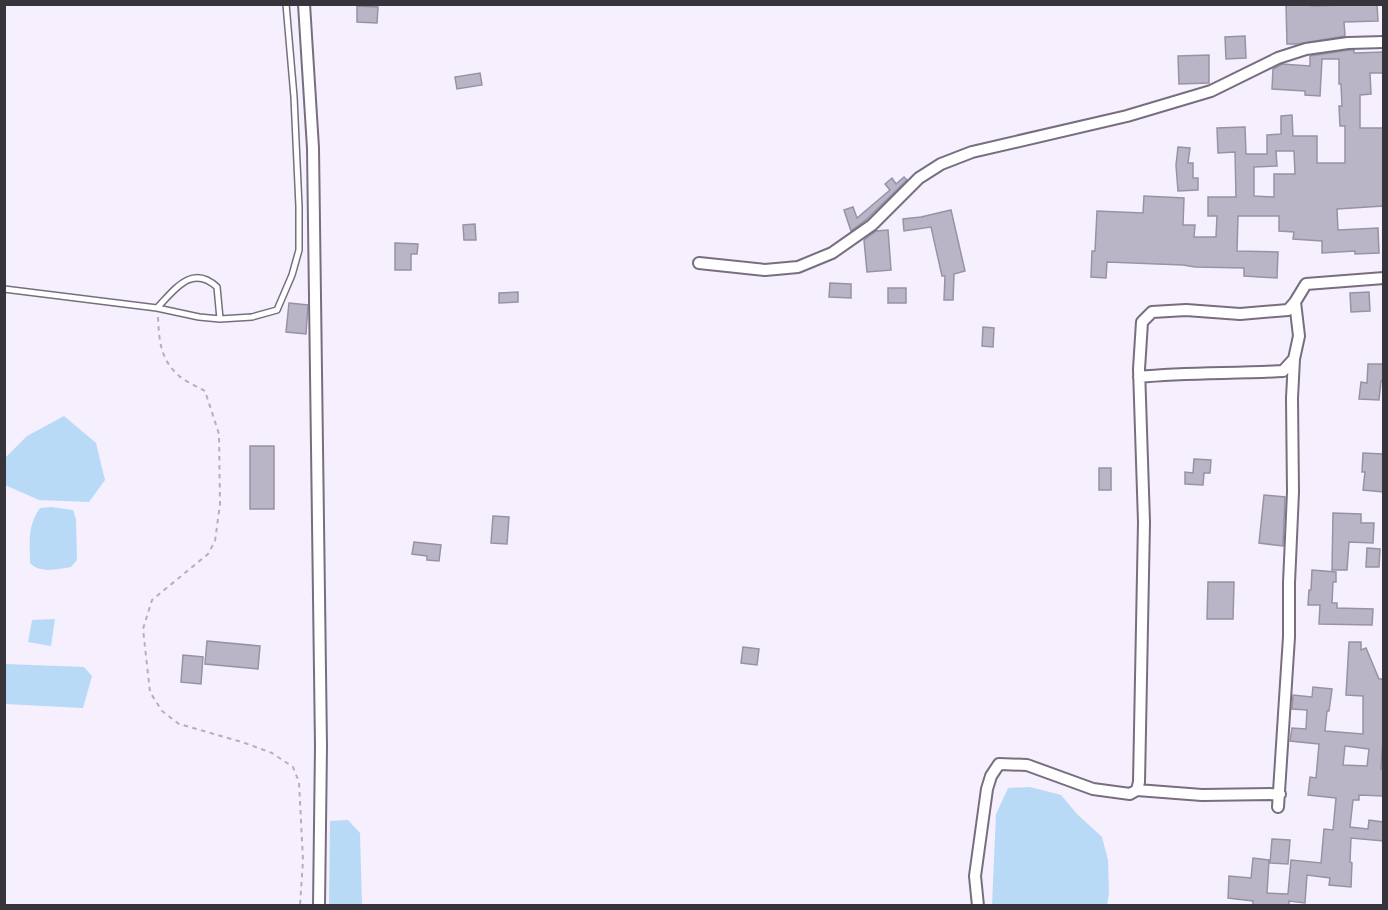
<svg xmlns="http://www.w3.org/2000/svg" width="1388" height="910" viewBox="0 0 1388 910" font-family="'Fira Sans',sans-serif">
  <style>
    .water { fill: #b8daf6 }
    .building { fill: #b9b5c7; stroke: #9793a5; stroke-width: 1.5; fill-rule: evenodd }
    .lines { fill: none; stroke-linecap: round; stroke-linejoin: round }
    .lane-casing { stroke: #776f7f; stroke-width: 8 }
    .street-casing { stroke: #776f7f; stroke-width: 14 }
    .path { stroke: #b5afbb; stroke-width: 2; stroke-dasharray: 4.5 4.5; stroke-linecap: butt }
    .lane { stroke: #fff; stroke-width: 5 }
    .street { stroke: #fff; stroke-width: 10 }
  </style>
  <rect width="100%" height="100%" fill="#f6effe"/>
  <path class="water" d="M64,416l32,27 9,37 -16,22 -50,-2 -34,-15v-27l22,-22z
    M51,507l22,3 3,9 1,41 -6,7c-13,2 -31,7 -41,-4 0,-20 -3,-37 10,-55z
    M55,619l-4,27 -23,-4 4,-22z
    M6,664l78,3 8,9 -9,32 -78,-4 -1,-39z
    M1030,787l31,8 16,19 25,23 6,23 1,33 -2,12h-115l4,-91 12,-26z
    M348,820l12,13 2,72h-33l1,-84z"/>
  <path class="building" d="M1286,4h26v2l65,-2 1,17 -34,1 1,14 -47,8h-11z
    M357,6l21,1 -1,16 -20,-1z
    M1245,36l1,22 -20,1 -1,-22z
    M1349,50h5v3l29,-1v21h-13l1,21 -11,1v33h23v78l-46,3 1,21 40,-2 1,25 -24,1v-3l-33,2v-12l-29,-2 1,-7 -15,-1v-15h-41l-1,35 41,1 -1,26 -33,-2v-8l-49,-1 -12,-2 -76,-3 -1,16 -15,-1 1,-26h3l2,-40 46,2 1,-17 40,2 -1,27h12l-1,12h22l1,-21h-9v-19h28l-1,-45 -17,1 -1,-25 28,-1 1,27h21v-19l14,-1v-18l11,-1 1,21h24v27h28v-37h-5l-1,-20h3l-1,-22h-2v-25h-17l-2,37 -15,-1v-4l-33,-2 1,-20 9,-5 28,2v-10zM1276,151h18l1,23h-21v23l-20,-1v-29l23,-1z
    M1209,55v28l-30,1 -1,-28z
    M480,73l2,12 -25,4 -2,-12z
    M1178,147l12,1 -2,15h5v15h5v12l-20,1 -2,-26z
    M904,177l3,3 -40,39 -16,12 -7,-21 9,-3 4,11 33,-28 -5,-6 7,-6 4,6z
    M951,210l14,61 -11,3 -1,26h-9l1,-24h-3l-11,-49 -27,4 -1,-12 18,-2z
    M475,224l1,16h-12l-1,-15z
    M888,230l3,40 -24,2 -3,-32 12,-9z
    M395,243l23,1 -1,10h-6v16h-16z
    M830,283l21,1v14l-22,-1z
    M888,288h18v15h-18z
    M518,292v10l-19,1v-10z
    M1369,292l1,19 -19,1 -1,-19z
    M289,303l19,2 -2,29 -20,-2z
    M983,327l11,1 -1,19 -11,-1z
    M1368,364h15v17h-2l-2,19 -20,-1 2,-17 6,1z
    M250,446h24v63h-24z
    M1363,453l20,1v38l-20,-2 2,-18h-3z
    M1194,459l17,1 -1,13h-6l-1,12 -18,-1v-12l8,1z
    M1099,468h12v22h-12z
    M1264,495l21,2 -2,49 -24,-3z
    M1333,513l28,1v9h13l-1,20 -24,-1 -2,28h-15z
    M493,516l16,1 -2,27 -16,-1z
    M414,542l27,3 -2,16 -12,-1v-4l-15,-2z
    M1367,548l13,1 -1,18h-13z
    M1312,570l24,2v10h-3l-1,21h5v5l36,1 -1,16 -53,-1 1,-19h-12l1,-15h2z
    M1208,582h26l-1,37h-26z
    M207,641l53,5 -2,23 -53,-5z
    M1349,642h12v8l5,-2 13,31h4v59l-2,31h2v27l-24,-1v5h-6l-3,27 18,2 1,-9 14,2v19l-32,-3 -1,24 2,1 -1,24 -22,-2 1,-7 -23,-3 -2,28 -16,-2v5h-36v-5l-25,-3 1,-22 22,2 2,-20 16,2 -2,33 21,1 3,-34 30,3 3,-34 9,1 3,-32 -28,-3 2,-18 6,1 3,-34 -29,-3 2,-13 14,1 1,-19 -15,-1 1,-14 19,2 1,-10 19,2 -3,22h-2l-2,20 38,3v-38l-17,-1zM1345,746l24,3 -2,17 -24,-1z
    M743,647l16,2 -2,16 -16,-2z
    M183,655l20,2 -2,27 -20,-2z
    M1272,839l18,1 -2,24 -18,-1z"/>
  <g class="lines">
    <defs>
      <path id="lane" d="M4,289l153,19 42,9 21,2 32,-2 25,-7 15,-35 7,-25v-43l-5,-110 -8,-93
        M157,308c18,-19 35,-44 60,-21l3,32"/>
      <path id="street" d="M304,4l9,144 8,598 -2,160
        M699,263l66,7 33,-3 34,-14 40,-28 47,-47 22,-14 31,-12 155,-36 84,-25 67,-33 28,-9 42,-6 36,-1
        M1139,377c48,-5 96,-3 144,-6l11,-12 5,-23 -4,-34
        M1137,790l65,5 78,-1
        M1278,807l11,-170v-54l4,-91 -1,-94 2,-39
        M978,906l-3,-30 12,-87 4,-13 8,-12 28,1 66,24 37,5 7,-4 2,-8 5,-260 -5,-153 3,-47 10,-10 34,-2 54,4 48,-4 7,-8 11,-18 78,-6"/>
    </defs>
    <use href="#lane" class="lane-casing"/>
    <use href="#street" class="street-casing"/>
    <path class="path" d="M158,317c1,22 2,41 19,57 7,7 19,12 28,17l14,43 1,70 -5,37 -7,13 -56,46 -9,29 7,63 12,19 17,13 63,18 30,11 21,14 6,15 4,78 -3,46"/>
    <use href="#lane" class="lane"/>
    <use href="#street" class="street"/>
  </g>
  <rect width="1388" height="910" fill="none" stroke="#37343b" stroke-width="12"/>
</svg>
